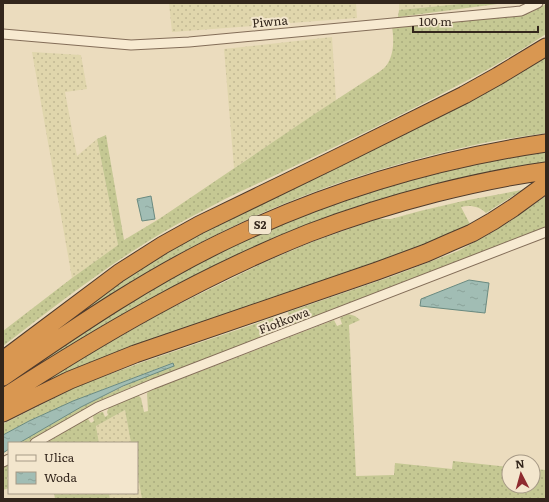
<svg xmlns="http://www.w3.org/2000/svg" width="549" height="502" viewBox="0 0 549 502" font-family="Literata,serif">
  <style>
    .farmland { fill: url(#farmland-dots) }
    .grass { fill: url(#grass-dots) }
    .water { fill: url(#water-ripples); stroke: #6a8a80 }
    .lines { fill: none; stroke-linecap: round; stroke-linejoin: round }
    .minor-casing { stroke: #836d58; stroke-width: 11 }
    .motorway-casing { stroke: #503b2c; stroke-width: 19 }
    .minor { stroke: #f7ead1; stroke-width: 9 }
    .motorway { stroke: #d99751; stroke-width: 17 }
    .labels { text-anchor: middle; stroke-width: 4; stroke-linejoin: round; paint-order: stroke }
    .shield { fill: #f3e6cd; stroke: #6d6051; stroke-width: 1 }
    .shield-label { font-size: 11px; font-weight: bold; fill: #33261c }
    .street-label { font-size: 12px; fill: #33261c; stroke: #f3e6cd }
  </style>
  <defs>
    <pattern id="farmland-dots" width="8" height="8" patternUnits="userSpaceOnUse"><rect width="8" height="8" fill="#e0d6ac"/><path d="M2 2h.1M6 6h.1" fill="none" stroke="#c1b893" stroke-width="1.8" stroke-linecap="round"/></pattern>
    <pattern id="grass-dots" width="8" height="8" patternUnits="userSpaceOnUse"><rect width="8" height="8" fill="#c5c893"/><path d="M2 2h.1M6 6h.1" fill="none" stroke="#aaac7e" stroke-width="1.8" stroke-linecap="round"/></pattern>
    <pattern id="water-ripples" width="26" height="14" patternUnits="userSpaceOnUse"><rect width="26" height="14" fill="#a1bdb4"/><path d="M2 4q2-2 4 0t4 0M15 11q2-2 4 0t4 0" fill="none" stroke="#8ba29a"/></pattern>
  </defs>
  <rect width="100%" height="100%" fill="#ebdcbe"/>
  <path class="farmland" d="M169,3h187l1,15 -185,14z
    M399,3h70l-70,7z
    M332,37l4,63 -102,68 -10,-119z
    M32,52l49,3 6,34 -22,3 12,64 20,-17 21,106 -46,33z
    M125,410l6,33h-32l-3,-17z
    M137,471l5,28h-32l-1,-6h28z"/>
  <path class="grass" d="M469,3h36l-107,14 1,-7z
    M546,4v30c-54,36 -112,64 -170,93 -50,24 -100,48 -151,72 -26,14 -53,27 -78,43 -50,31 -97,68 -144,104v-15l69,-53 46,-33 -21,-106 9,-4 18,105 35,-21 157,-106 63,-41c3,-2 7,-5 9,-9 6,-10 6,-24 4,-36l129,-12 11,-3z
    M546,54v79c-30,4 -60,9 -89,16 -95,22 -189,56 -274,103 -55,30 -107,65 -158,100l57,-46 77,-52z
    M546,148v18l-179,41 -364,184v-7l121,-80 104,-59 157,-62z
    M522,190l-36,23c-7,-7 -16,-8 -25,-6l11,21 -440,161 68,-41 65,-37 100,-49 47,-20 65,-23h14l29,-8 43,-10z
    M546,196v33l-419,160 -31,14 -66,40h-11l62,-36 91,-44 -99,38 -44,20 -26,14v-11l75,-38 65,-24 138,-47 3,8c4,-3 5,-5 4,-11l105,-36 65,-25 33,-18 18,-11z
    M348,314l7,2 5,4 -11,5 7,151 38,-1 1,-12 57,6 1,-8 56,6v19h24v-17l13,1v29h-404l-5,-28v-28h-6l-6,-33 -29,16 3,17h-53l40,-24h2l3,4 3,-2 -1,-4 1,-2 8,-3h1l2,5 3,-2 -1,-3 2,-5 29,-12 3,3 3,14 4,-1 -1,-18 2,-2 185,-71 3,6 5,-2 -2,-6z
    M9,464v12l-2,2 2,5v5l-6,2v-22z
    M54,493h55l1,6h-55z"/>
  <path class="water" d="M151,196l4,23 -13,2 -5,-22z
    M469,280l20,3 -4,30 -65,-7 1,-7z
    M173,363l1,3 -51,20 -42,21 -62,36h-10v6l-6,4v-18l26,-14 44,-20z"/>
  <g class="lines">
    <defs>
      <path id="minor" d="M3,34l128,11 58,-3 332,-31 17,-8
        M35,443l63,-36 55,-23 393,-152
        M3,462l6,-3"/>
      <path id="motorway" d="M3,360l116,-87 44,-28 36,-20 134,-65 131,-65 34,-19 48,-29
        M3,377c74,-51 150,-103 232,-141 98,-46 203,-77 311,-93
        M3,398c97,-63 198,-122 306,-165 42,-16 84,-29 127,-40 36,-9 73,-17 110,-22
        M3,413l32,-16 35,-17 65,-26 242,-83 49,-18 25,-11 21,-9 21,-12 20,-13 33,-24"/>
    </defs>
    <use href="#minor" class="minor-casing"/>
    <use href="#motorway" class="motorway-casing"/>
    <use href="#minor" class="minor"/>
    <use href="#motorway" class="motorway"/>
  </g>
  <g class="labels">
    <rect class="shield" x="249" y="216" width="22" height="18" rx="3"/>
    <g class="shield-label">
      <text x="260" y="229">S2</text>
    </g>
    <g class="street-label">
      <text transform="translate(270 22) rotate(-5)" y="4">Piwna</text>
      <text transform="translate(284 321) rotate(-21)" y="4">Fiołkowa</text>
    </g>
  </g>
  <rect width="549" height="502" fill="none" stroke="#33261c" stroke-width="8"/>
  <rect x="8" y="442" width="130" height="52" fill="#f3e6cd" stroke="#a69986"/>
  <rect x="16" y="455" width="20" height="6" fill="#f7ead1" stroke="#a69986"/>
  <text x="44" y="462" font-size="12" fill="#33261c">Ulica</text>
  <rect x="16" y="472" width="20" height="12" fill="url(#water-ripples)" stroke="#a69986"/>
  <text x="44" y="482" font-size="12" fill="#33261c">Woda</text>
  <g transform="translate(521 474) rotate(354)"><circle r="19" fill="#f3e6cd" stroke="#a69986"/>
  <path d="M0-3L7 15L0 10L-7 15Z" fill="#8f2b30"/>
  <text y="-6" font-size="11" font-weight="bold" text-anchor="middle" fill="#33261c">N</text>
  </g>
  <path d="M413 26v6h125v-6" fill="none" stroke="#33261c" stroke-width="2"/>
  <text x="419" y="26" font-size="12" fill="#33261c" stroke="#f3e6cd" stroke-width="3" paint-order="stroke">100 m</text>
</svg>
